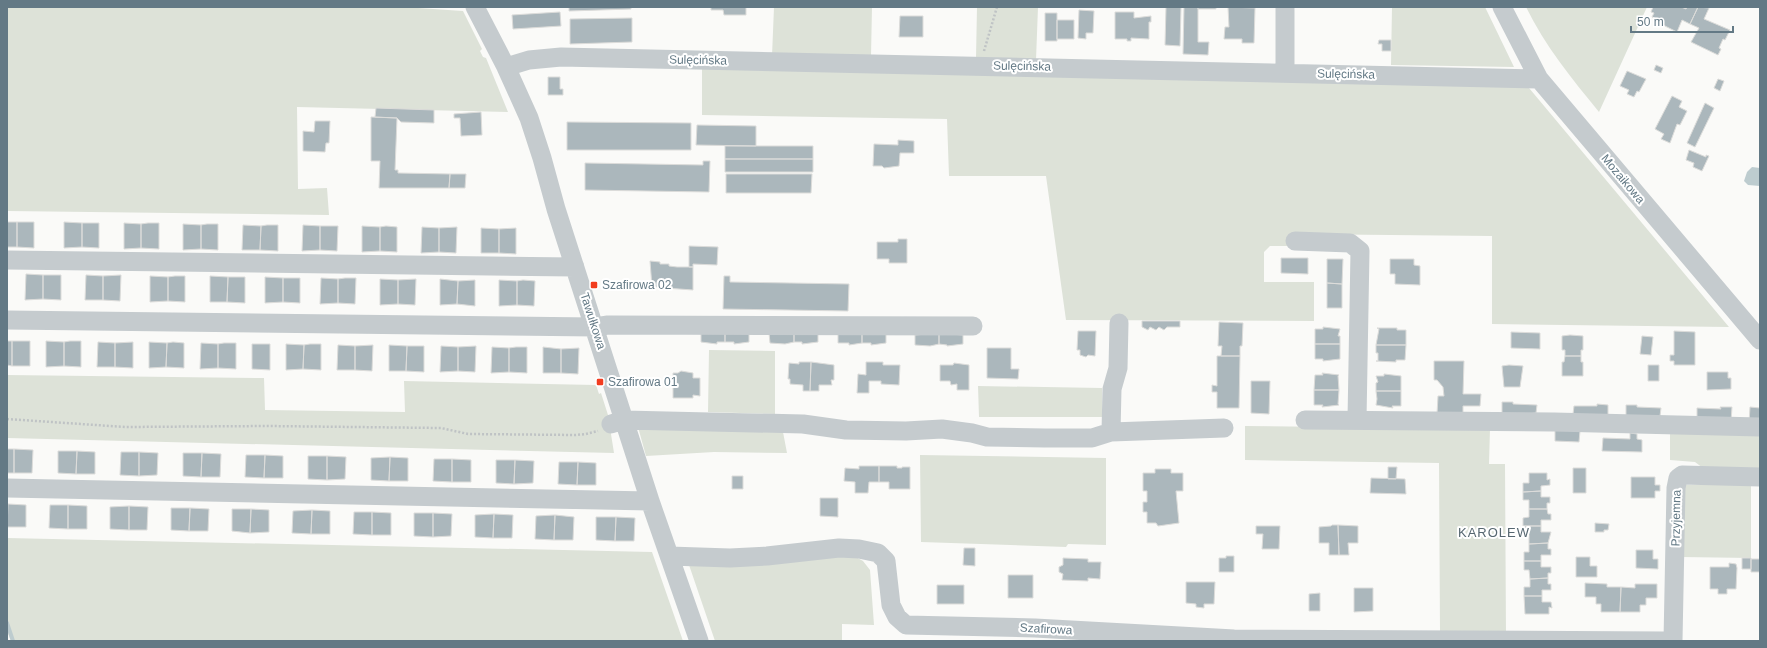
<svg xmlns="http://www.w3.org/2000/svg" width="1767" height="648" viewBox="0 0 1767 648" font-family="Helvetica,sans-serif">
  <style>
    .green { fill: #dde2d8 }
    .water { fill: #bdcccf }
    .lines { fill: none; stroke-linecap: round; stroke-linejoin: round }
    .stream { stroke: #bdcccf; stroke-width: 4 }
    .building { fill: #abb7bc; stroke: #dcdcda }
    .path { stroke: #bfc3c5; stroke-width: 2.5; stroke-dasharray: 2 2; stroke-linecap: butt }
    .minor { stroke: #c5cbce; stroke-width: 19 }
    .poi-dot { fill: #f23d20; stroke: #fff; stroke-width: 1.5 }
    .labels { text-anchor: middle; stroke-width: 4; stroke-linejoin: round; paint-order: stroke }
    .street-label { font-size: 12px; fill: #637985; stroke: #fff }
    .poi-label { font-size: 12px; fill: #637985; stroke: #fff; text-anchor: start }
    .neighbourhood-label { font-size: 13px; letter-spacing: 1px; fill: #556670; stroke: #fff }
  </style>
  <rect width="100%" height="100%" fill="#fafaf8"/>
  <path class="green" d="M7,7h396l60,4 19,38 -2,2 3,6 3,1 22,54 -211,-5 1,82 29,-1 2,27 -322,-4z
    M774,7h98l-1,49h-99z
    M977,7h61l-2,53 -60,-2z
    M1392,7h93l29,60 -123,-2z
    M1526,7h121l-48,105c-27,-33 -54,-66 -73,-105z
    M702,65l822,17 205,245 -237,-3v-88l-203,-2v12h-19l-6,6v30h50v39l-248,-1 -20,-144h-97l-2,-57 -245,-4z
    M709,350l66,1v63l-67,-2z
    M7,375l257,3 1,32 140,2 -1,-31 192,4 3,9 2,-1 7,22 6,38 -607,-15z
    M978,386l124,2v29h-123z
    M1245,426l245,3 -1,35h16l1,170 -66,-2 -1,-169 -194,-3z
    M638,427l145,5 4,21 -73,-1 -68,4z
    M1670,433l90,2v35l-57,-2 -8,-6 -25,-2z
    M920,455l186,3v87l-38,-1 -2,3 -145,-5z
    M1751,484v74l-70,-1 4,-72z
    M7,538l645,14 31,89h-672l-4,-10z
    M849,553l14,8 7,9 4,55 -32,-1v17h-127l-27,-79z"/>
  <path class="water" d="M1752,167l8,1v18l-12,-1 -4,-4 3,-9z"/>
  <g class="lines">
    <path class="stream" d="M7,623l6,18"/>
  </g>
  <path class="building" d="M569,7h62v2l-62,2z
    M711,7h35v8h-22l-1,-5h-12z
    M1166,7h15l-1,39 -15,-1z
    M1184,7h14v35h11l-1,13 -25,-1z
    M1198,7h18v2h-18z
    M1228,7l27,1 -1,35h-12v-4h-18l1,-12h4z
    M1653,7h28l5,2 1,-2h11l-8,17 -8,-4 -5,12 -16,-8 1,-3 -10,-4 2,-4 -3,-1z
    M1698,7l11,1 -5,11 26,11 -5,10 -2,-1 -4,9 2,1 -3,6 -27,-13 8,-14 -9,-4z
    M1079,10l15,1 -1,22h-7v6l-8,-1z
    M560,12l1,14 -48,3 -1,-14z
    M1115,12h19v6l17,-2v6h-2v17l-18,-1v3h-4v-2h-12z
    M1045,13h12v28h-12z
    M900,16h23v21h-24z
    M632,18v24l-62,2v-25z
    M1057,20h17v19h-17z
    M1379,40h12v11h-9v-7h-4z
    M1656,65l7,3 -2,5 -7,-3z
    M1627,71l19,8 -7,13 -2,-1 -3,6 -7,-3 2,-4 -9,-4z
    M548,77h12v12h3v6h-15z
    M1718,79l6,2 -4,10 -6,-3z
    M1672,96l10,5 -3,6 8,4 -7,14 -3,-1 -7,19 -9,-4 3,-5 -9,-5z
    M1705,103l9,5 -19,39 -8,-4z
    M376,108l58,2v13l-33,-1 -4,-4 -22,-1z
    M481,112l1,23 -21,1 -1,-18h-6v-4z
    M371,117l26,1 -2,52h3v3l52,1 -1,14h-70l1,-27h-9z
    M315,121h15l-1,22h-3l-1,9 -22,-1v-20l11,1z
    M567,122l124,1v27h-124z
    M697,125l59,1v20l-60,-1z
    M898,140l16,1v12h-14l-1,13 -15,2 -2,-2h-9l1,-22 24,1z
    M725,146h88v13h-88z
    M1689,150l17,7v-2l3,1 -7,15 -9,-4 1,-4 -8,-3z
    M725,159h88v13h-88z
    M703,161h7l-1,31 -124,-2v-27l118,2z
    M450,174h16l-1,14h-16z
    M726,174h86l-1,19h-85z
    M7,222h10v25h-10z
    M17,222h17v26l-17,-1z
    M64,222l18,1v24l-18,1z
    M82,223h17v25l-17,-1z
    M124,223l17,1v24l-17,1z
    M148,223h11v26l-18,-1v-24z
    M183,224l18,1v24l-18,1z
    M207,224h11v26l-17,-1v-24z
    M243,225l18,1 -1,24h-18z
    M267,225h11v26l-18,-1 1,-24z
    M303,225l17,1v24l-18,1z
    M320,226h18l-1,25 -17,-1z
    M362,226l18,1v24l-18,1z
    M386,226l11,1v25l-17,-1v-24z
    M422,227l17,1v24l-18,1z
    M457,227l-1,26 -17,-1v-24z
    M481,228l18,1v24h-18z
    M516,228v26l-17,-1v-24z
    M898,239h9v24h-18v-4h-12v-17h21z
    M689,246l29,1 -1,18 -24,-1v3h-4z
    M1281,258h27v16l-27,-1z
    M1327,259h16l-1,25 -15,-1z
    M1390,259h24v6l6,1v19l-25,-1v-10h-5z
    M650,261l10,1v2h9v2l8,1h16v23l-41,-3z
    M26,274l17,1v24l-18,1z
    M43,275h18v25l-18,-1z
    M86,275l17,1v24h-18z
    M121,275l-1,26 -17,-1v-24z
    M150,276l18,1v24l-18,1z
    M175,276h10v26l-17,-1v-24z
    M210,276l18,1 -1,25h-17z
    M724,276h6v6l119,2 -1,27 -125,-2z
    M228,277h17v26l-18,-1z
    M265,277l18,1v24l-18,1z
    M283,278h17v25l-17,-1z
    M321,278l17,1v24l-18,1z
    M345,278h11l-1,26 -17,-1v-24z
    M380,279l18,1v24l-18,1z
    M416,279l-1,26 -17,-1v-24z
    M440,279l18,2 -1,23 -17,1z
    M475,280v26l-18,-2 1,-23z
    M499,280l18,1v24l-18,1z
    M523,280l12,1 -1,25 -17,-1v-24z
    M1327,283l15,1v24h-15z
    M1142,321h38v6h-13l-3,3 -5,-3 -3,3 -6,-3 -2,3 -6,-3z
    M1219,322l24,1 -1,23h-2v10h-19l1,-10h-4z
    M1323,327l17,2 -2,7h2v8h-25v-15h8z
    M1377,328h20v2h9v15h-30l3,-16z
    M725,330l24,3v9l-15,2v-2h-9z
    M725,330v12h-8v2l-16,-2v-9z
    M794,330l24,3v9l-16,2v-2h-8z
    M794,330v12l-9,2 -15,-1 -1,-10z
    M862,331l24,2v10l-15,2v-2h-9z
    M862,331v12l-13,2v-2h-11v-10z
    M1078,331h18l-1,25 -7,-1 -2,2 -6,-2v-5h-3z
    M1674,331l21,1v33h-21v-4h-4v-6h4z
    M1511,332l29,1v16l-29,-1z
    M939,333l24,2v9l-16,2v-1l-8,-1z
    M939,333v11l-9,2 -15,-1v-10z
    M1570,335l13,1v14h-2v6h-16v-6h-3v-14z
    M1642,336l11,1 -2,18 -11,-1z
    M7,341h5v25l-5,-1z
    M12,341h18v25h-18z
    M46,341l18,1v24l-18,1z
    M70,341h11v26l-17,-1v-24z
    M98,342l17,1v24h-18z
    M133,342v26l-18,-1v-24z
    M149,342l18,1 -1,24 -17,1z
    M173,342l11,1v25l-18,-1 1,-24z
    M201,343l17,1v24l-18,1z
    M224,343h12v26l-18,-1v-24z
    M252,344h18v26l-18,-1z
    M286,344l18,1 -1,24 -17,1z
    M310,344h11v26l-18,-1 1,-24z
    M1315,344h25v15l-17,2v-2h-8z
    M338,345l17,1v24h-18z
    M373,345l-1,26 -17,-1v-24z
    M389,345l18,1 -1,25h-17z
    M1376,345h30l-1,15h-9v2l-20,-1h2v-8h-2z
    M407,346h17v26l-18,-1z
    M441,346l17,1v24l-18,1z
    M476,346l-1,26 -17,-1v-24z
    M492,347l17,1v24l-18,1z
    M516,347h11v26l-18,-1v-24z
    M543,347l18,2v24h-18z
    M579,348l-1,26 -17,-1v-24z
    M987,348h24v21h8l-1,10 -31,-1z
    M1217,356h23l-1,52h-22v-16h-5v-7l5,1z
    M1565,356h16v6h2v14h-21v-14h2z
    M1434,361h30l-1,33h18l-1,12h-17v8h-26l1,-18h6l-1,-9 -6,-7h-3z
    M799,362h12l-1,29h-7v-6l-13,-1v-5h-2l1,-16 10,1z
    M811,362l23,3v15h-3l1,5h-13v6h-9z
    M866,362h17v3h17l-1,20 -18,-1v-3h-12v12h-12l1,-19 8,1z
    M954,363l15,2v25h-12v-6l-6,1 -1,-4h-10v-16h13z
    M1509,365l14,1 -3,21h-16l-2,-21z
    M1648,365h11v16h-11z
    M681,371l12,2v5h7v18l-7,-1v3h-20v-25h5z
    M1707,372h21v6h3v11l-24,1z
    M1322,373l17,2 -1,1 1,14h-25l1,-15h8z
    M1384,374l17,2v15h-25v-8l2,-1 -2,-6h8z
    M1251,381h19l-1,33 -18,-1z
    M1314,390h25l-1,14 1,1 -17,2 1,-2h-9z
    M1376,391h25v15h-9l1,2 -17,-3 1,-6z
    M1502,402h11v2l24,1 -1,8 -34,4z
    M1597,404l11,1v15l-35,-6 1,-8h23z
    M1626,405h11v2l24,1 -1,8 -34,4z
    M1720,407h12l-1,15 -34,-5v-9l24,1z
    M1750,407l10,1v15h-11z
    M1555,430l25,1 -1,11 -24,-1z
    M1630,433l7,1v5l5,1v12l-40,-1 1,-13 27,1z
    M7,449h7v24h-7z
    M14,449l19,1 -1,23h-18z
    M58,451h19l-1,23 -18,-1z
    M77,451l18,1v22h-19z
    M121,452h18v24l-19,-1z
    M139,452l19,1 -1,22 -18,1z
    M183,453h19l-1,24 -18,-1z
    M202,453l19,1 -1,23h-19z
    M246,455h19l-1,23 -19,-1z
    M265,455l18,1v22h-19z
    M308,456h19v24l-19,-1z
    M327,456l19,1 -1,22 -18,1z
    M390,457l-1,24 -18,-1v-22z
    M390,457l18,1v23h-19z
    M434,459h18v23l-19,-1z
    M452,459l19,1v22h-19z
    M496,460h19l-1,24 -18,-1z
    M515,460l19,1 -1,22 -19,1z
    M559,462h19l-1,23 -19,-1z
    M578,462l18,1v22h-19z
    M859,466h20v16h-10l-1,11h-13v-11l-11,-1 1,-13 14,1z
    M879,466h18v2h5v-1h8v22h-21v-7h-10z
    M1388,467h9l-1,12h-8z
    M1573,468h13v25h-13z
    M1155,469h16v4h12v18h-7l3,32 -21,3 -2,-3h-9v-11h-4v-10h4v-11h-4v-18h12z
    M1529,473h18v7l3,-1v6l-9,1v5l-18,1v-9h6z
    M732,476h11v13h-11z
    M1631,477h24v8h5v6h-5v7h-24z
    M1371,478l34,1 1,15 -36,-1z
    M1541,491v6h9v6h-3v6h-18v-9h-6v-8z
    M820,498h18v19l-18,-1z
    M8,504l18,1v22h-19z
    M50,505h18v24l-19,-1z
    M68,505l19,1v23h-19z
    M129,506v24l-19,-1v-22z
    M129,506l19,1 -1,23h-18z
    M171,508h19l-1,23 -18,-1z
    M190,508l19,1 -1,22h-19z
    M232,509h19l-1,24 -18,-2z
    M251,509l18,1v22l-19,1z
    M1529,509h18l1,5h3v6h-10v6h-18v-8l6,-1z
    M312,510l-1,24 -19,-1 1,-22z
    M312,510l18,1v23h-19z
    M354,512h18v23l-19,-1z
    M372,512l19,1v22h-19z
    M414,513h19v24l-19,-1z
    M433,513l19,1 -1,22 -18,1z
    M494,514l-1,24 -18,-1v-22z
    M494,514l19,1 -1,23h-19z
    M555,515l19,2 -1,23h-19z
    M555,515l-1,25 -19,-1 1,-23z
    M596,517h20l-1,24 -19,-1z
    M616,517l19,1 -1,23h-19z
    M1595,523l14,1 -1,6h-4v2h-9z
    M1332,525h6l1,30h-10v-12h-10v-16l12,-1z
    M1338,525l20,1v17h-10l1,12h-10z
    M1256,526h24l-1,23h-17l1,-15h-7z
    M1523,526h18v6h10l-3,11 -19,1v-9h-6z
    M1548,543v6h3v6h-10v6h-17v-9h5v-8z
    M964,548h11v18l-12,-1z
    M1636,550h17v9h5v10l-22,-1z
    M1226,556h8v16h-15v-14h7z
    M1576,557h14v9h7v11h-21z
    M1063,558l25,1v3h13l-1,17 -12,-1v3l-26,-1 1,-6 -4,-2v-5l4,-2z
    M1742,558h9v11h-9z
    M1751,559h9v13h-9z
    M1524,561h17v6h10v6h-3v5l-18,1 -1,-9h-5z
    M1729,563l7,1 1,4 -1,21h-9v5h-9v-5h-8v-22h19z
    M1008,575h25v23h-25z
    M1548,578v6h3v6h-9v6h-18v-9h6v-8z
    M1186,582h29l-1,22h-10v4l-8,-1v-3l-10,-1z
    M1585,583l22,1v3h14l-1,25h-19v-8h-5v-7h-11z
    M1635,584h22v14h-11v7h-6v7h-20l1,-25 14,1z
    M937,585h27v19h-27z
    M1354,588h19v23l-19,1z
    M1320,593v18h-11v-17z
    M1524,596h18v6h9l1,6 -3,-1v7h-24z"/>
  <g class="lines">
    <path class="path" d="M984,51l13,-44
      M7,419l118,8 142,-1 174,2 27,6 108,1 10,-1 12,-3"/>
    <path class="minor" d="M475,7l31,60 23,51 13,40 14,51 94,292 49,140
      M1502,7l37,72 221,261
      M506,67l23,-7 32,-3 978,22
      M1285,72v-65
      M1295,241l55,2 10,8 -3,169
      M7,260l568,7
      M7,320l588,7 13,-2 365,1
      M1305,420l249,2 206,5
      M611,424l13,-4 179,4 43,6 60,1 36,-2 30,4 15,4 58,1h47l19,-6 113,-4
      M1111,432l1,-43 6,-21 1,-45
      M7,488l643,13
      M669,556l61,2 37,-2 72,-8 20,1 19,4 8,8 5,44 6,12 9,8 129,3 199,11 431,2
      M1673,641l3,-153 2,-10 4,-3 78,2"/>
  </g>
  <g class="poi-dot">
    <rect x="590" y="281" width="8" height="8" rx="2"/>
    <rect x="596" y="378" width="8" height="8" rx="2"/>
  </g>
  <g class="labels">
    <g class="street-label">
      <text transform="translate(698 60) rotate(1)" y="4">Sulęcińska</text>
      <text transform="translate(1022 66) rotate(1)" y="4">Sulęcińska</text>
      <text transform="translate(1346 74) rotate(1)" y="4">Sulęcińska</text>
      <text transform="translate(1623 179) rotate(50)" y="4">Mozaikowa</text>
      <text transform="translate(593 321) rotate(72)" y="4">Tawułkowa</text>
      <text transform="translate(1676 518) rotate(-89)" y="4">Przyjemna</text>
      <text transform="translate(1046 629) rotate(3)" y="4">Szafirowa</text>
    </g>
    <g class="poi-label">
      <text x="602" y="289">Szafirowa 02</text>
      <text x="608" y="386">Szafirowa 01</text>
    </g>
    <g class="neighbourhood-label">
      <text x="1494" y="537">KAROLEW</text>
    </g>
  </g>
  <rect width="1767" height="648" fill="none" stroke="#637985" stroke-width="16"/>
  <path d="M1631 26v6h102v-6" fill="none" stroke="#637985" stroke-width="2"/>
  <text x="1637" y="26" font-size="12" fill="#637985" stroke="#ffffff" stroke-width="3" paint-order="stroke">50 m</text>
</svg>
